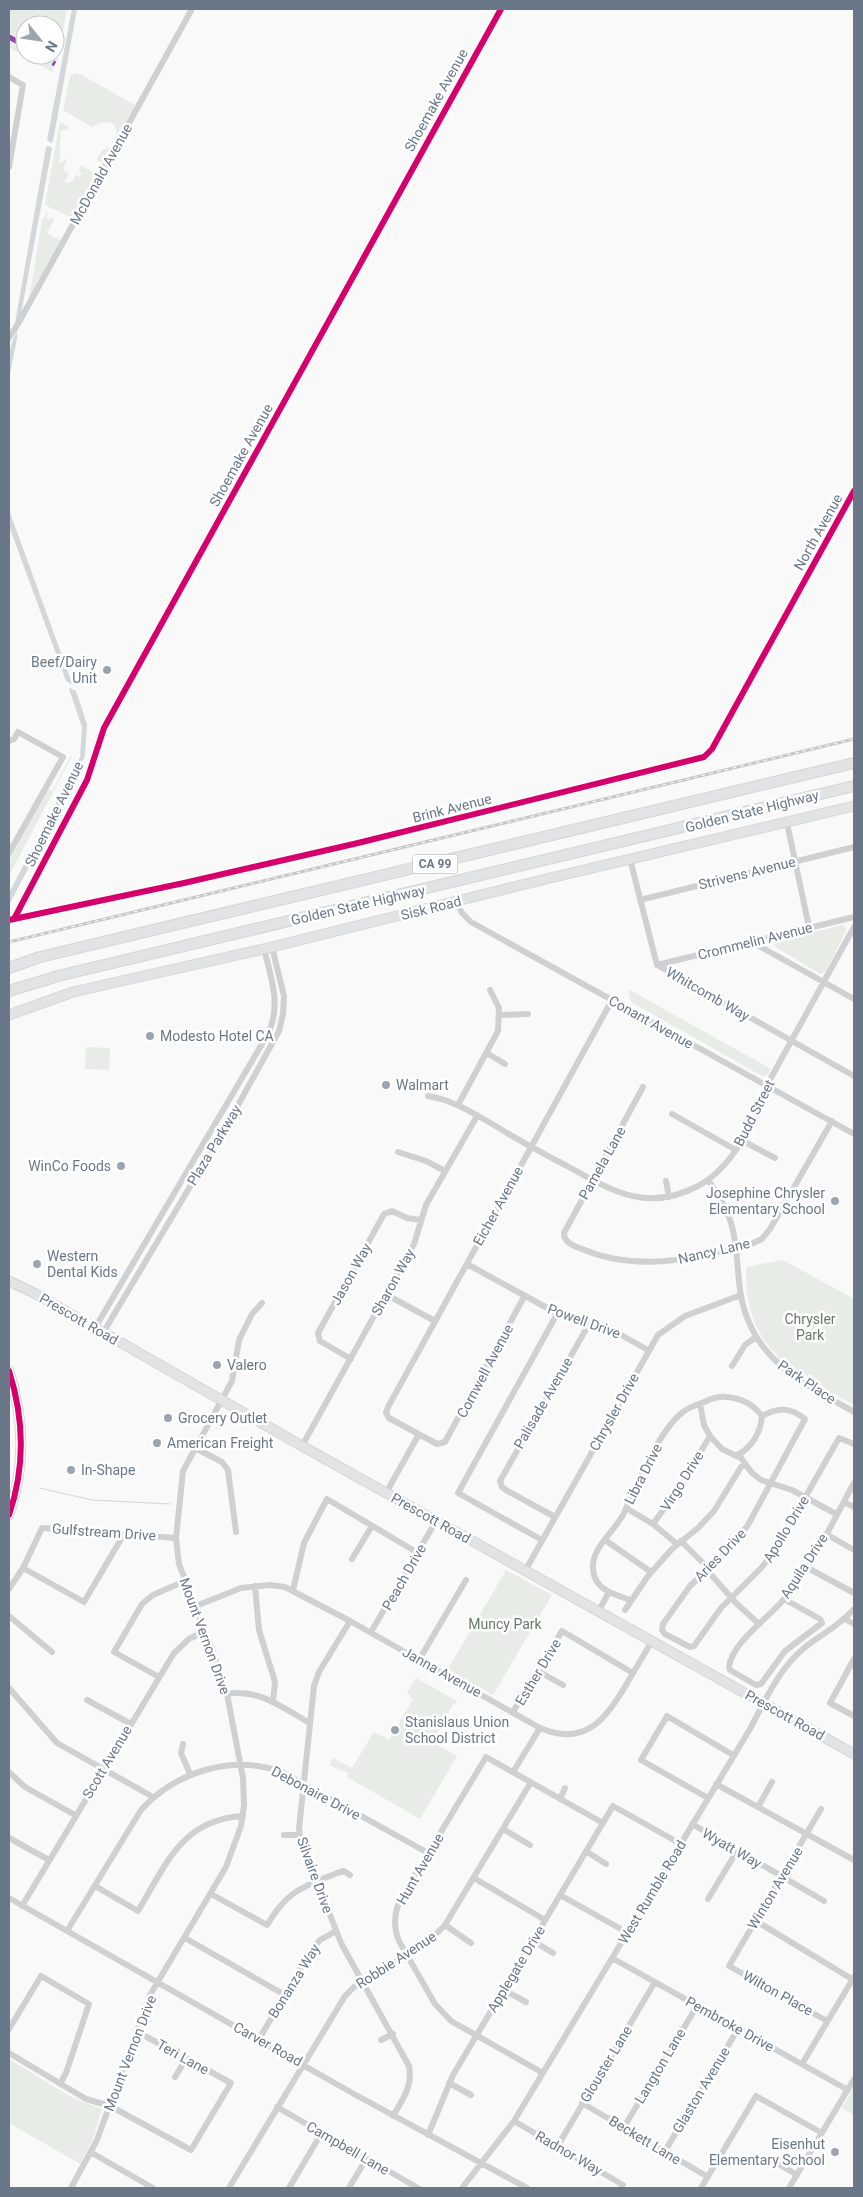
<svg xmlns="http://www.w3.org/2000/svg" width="863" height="2197" viewBox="0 0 863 2197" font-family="Roboto,sans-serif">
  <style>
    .green { fill: #e8ece7; fill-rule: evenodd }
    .water { fill: #d1d7db }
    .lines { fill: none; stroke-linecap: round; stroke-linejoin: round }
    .stream { stroke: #d1d7db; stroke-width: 1 }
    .major-casing { stroke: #d5d6d7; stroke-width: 11 }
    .highway-casing { stroke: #d5d5d6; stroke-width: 12 }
    .minor { stroke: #cfd0d2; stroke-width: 6 }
    .major { stroke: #e2e3e4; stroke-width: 9 }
    .highway { stroke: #e2e3e4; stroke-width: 10 }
    .rail-casing { stroke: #c6c7c8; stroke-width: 3 }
    .rail { stroke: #fff; stroke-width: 1; stroke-dasharray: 4; stroke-linecap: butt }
    .quiet { stroke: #8e44ad; stroke-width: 5; stroke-dasharray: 10 5; stroke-linecap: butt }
    .cycleway-casing { stroke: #fff; stroke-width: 9 }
    .cycleway { stroke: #d6006c; stroke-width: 6 }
    .poi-dot { fill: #9ca4b0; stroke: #fff; stroke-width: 2 }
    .labels { text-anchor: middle; stroke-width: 5; stroke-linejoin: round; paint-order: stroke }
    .shield { fill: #fff; stroke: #97a0ac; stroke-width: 1 }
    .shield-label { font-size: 12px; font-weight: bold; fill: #6a7788 }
    .street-label { font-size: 14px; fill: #6a7788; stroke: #fff }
    .poi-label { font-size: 14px; fill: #6a7788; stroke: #fff; text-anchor: start }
    .park-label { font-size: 14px; fill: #667a65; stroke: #fff }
  </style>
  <rect width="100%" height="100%" fill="#f9f9f9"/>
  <path class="green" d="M9,9h58l-9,49 -6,14 -43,-25zM25,25h30v30h-30z
    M75,73l7,2 53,30 -32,58 -6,-3 5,-10 10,-3c11,-19 1,-33 -20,-20l-29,-17 7,-34z
    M60,122l9,5 -2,3h-6c-2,12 0,22 -2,34l9,-6 -5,11 6,5 -5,9 8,-1 4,-7 4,2 2,-4 -3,-1 1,-7 16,9v5l-22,40 -29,-14z
    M47,212h2l-3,5 4,3 2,-3 2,2 -7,14 15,8 -33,59 13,-80z
    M71,755l1,1 -63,120v-18l39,-69 4,2z
    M842,925l5,4 -21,42 -6,3 -46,-28 2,-4z
    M628,989l143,80 -4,6 -5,1 -131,-74z
    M86,1047l24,1 -1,22 -24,-1z
    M783,1260l71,39v106c-47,-25 -97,-48 -106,-107 -2,-10 -2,-20 -2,-31z
    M506,1570l46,25 -59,100 -45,-26z
    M416,1678l41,23 -2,4 -2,-1 -21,38 25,14 -37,63 -73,-42 1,-4 -19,-8 4,-7 19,10 22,-36 15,8 24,-41 -6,-6z
    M9,2059l64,39 29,11 -9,29 -13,26 -71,-41z
    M854,2087v28l-12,-7z"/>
  <path class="water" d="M72,9h5l-24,132 -2,2 -4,-3z
    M48,146l4,2 -31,166 -6,9 31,-176z
    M17,331v7l-8,41c0,-17 -1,-32 8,-48z
    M9,510l63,173 -1,1 -5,-3 -57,-155z
    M70,688l6,3 11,33 -2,32 -17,37 -59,112v-12l71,-136 2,-30 -13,-38z"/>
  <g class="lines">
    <path class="stream" d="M39,1488l53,12 78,4"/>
    <defs>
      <path id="major" d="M9,1015l64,-23 199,-45 274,-68 308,-73
        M9,1281l25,12 268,153 552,308
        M9,1371c15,47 16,97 0,144"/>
      <path id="highway" d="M9,968l31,-11 814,-194
        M9,991l49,-15 796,-190"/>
    </defs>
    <use href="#major" class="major-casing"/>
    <use href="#highway" class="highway-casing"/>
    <path class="minor" d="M9,77l14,8 -14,82
      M9,338l10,-16 173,-313
      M9,741l5,-2 4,-7 45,25 -54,96
      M787,823l22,104
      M630,859l27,106 197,111
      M640,900l214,-53
      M456,901l6,12 9,9 383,212
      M14,919l73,-139 17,-52 397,-719
      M9,920l175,-37 174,-40 346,-86 8,-8 142,-258
      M752,942l102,57
      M657,965l197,-48
      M500,1015l28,-1
      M487,1053l18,11
      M643,1087l-79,146c0,10 10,13 18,16 56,24 113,9 169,-5l11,-5 8,-10 62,-108
      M428,1096c25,4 45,17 66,29 24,15 48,28 73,41 45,25 80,47 131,20 33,-17 59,-66 69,-101l87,-158
      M458,1105l40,-74 1,-23 -9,-18
      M672,1114l64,36
      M741,1140l34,18
      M398,1152l28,9 19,10
      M708,1180c28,37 27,58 31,101 6,74 58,99 115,131
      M666,1181l3,16
      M467,1264l93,51 15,6 30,5 43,24
      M387,1295l48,26
      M524,1297l-79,145 -8,2 -48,-26 -3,-5 2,-6 224,-407
      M95,1328l174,-296c12,-28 2,-55 -5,-83
      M103,1333l129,-217 47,-85 4,-17 1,-18 -12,-49
      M351,1359l-31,-18 -2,-8 66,-119 8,-3 15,7 14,2
      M732,1366l13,-21 11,-8
      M700,1404l4,21 6,11 12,13 19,9 11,15 9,7 31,10 44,24
      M302,1446l112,-202 12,-39 51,-89
      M195,1448l27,14 6,8 8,62
      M737,1455c15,-7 24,-23 25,-39 17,-9 28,-9 43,3l-57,106 -16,21 -42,40 -27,38 -1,6 3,4 25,13 4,-1 27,-38 41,-41 13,-17 64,-112 15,6
      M386,1493l33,-59
      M844,1502l10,5
      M626,1508l27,16 24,20
      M555,1517l-49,-27 -4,-3 -2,-6 85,-150 2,-8
      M653,1524l28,-39 29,-49
      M826,1534l28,16
      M542,1540l-84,-47 99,-179
      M605,1540l46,32
      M681,1541l27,27
      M352,1559l20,-33
      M806,1567l48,26
      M23,1568l61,34 40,-68
      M706,1569l30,34 23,21
      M525,1571l133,-236 27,-19 56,-21
      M255,1586l4,44 16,52 -2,20
      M9,1589l14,-21 19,-40 134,10
      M293,1590l11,-47 23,-44 91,54
      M784,1599l36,20 2,4 -37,28 -24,33 -5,1 -26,-15 -1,-3c3,-25 40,-49 55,-68 28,-32 49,-78 70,-116
      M631,1600c-16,-5 -37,-10 -38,-31 -2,-21 22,-38 31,-56 13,-28 35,-83 59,-101 6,-5 14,-7 21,-10 7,-3 14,-6 22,-5 14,1 27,7 36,19
      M196,1606l45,-18 29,-3 15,2 65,34 190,107c45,19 65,-8 86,-43 9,-15 17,-29 26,-44
      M625,1610l23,-34 24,-27 26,-21 16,-17 27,-44 4,-2
      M598,1612l11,-20
      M9,1616l43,36
      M845,1619l9,5
      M350,1621l-31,51 -5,14 -15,143 2,12 40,102 68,123c4,20 -6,33 -16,50
      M371,1632l65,-111
      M854,1659l-24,44 24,13
      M419,1660l47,-80
      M538,1671l25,14
      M159,1677l-45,-25 28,-48 11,-9 32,-14
      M9,1688l48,55 96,54
      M227,1694c32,-6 57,15 83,29
      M87,1700l44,24
      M513,1712l49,-81 71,42
      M183,1744l-2,9 9,21
      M9,1772l16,15 50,28
      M513,1772l27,-44
      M716,1784l138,76
      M708,1798l-67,-38 26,-44 66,39
      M560,1799l5,-11
      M758,1807l14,-25
      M821,1809l-92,157 98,55
      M692,1824l132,77
      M503,1829l27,16
      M284,1835h15
      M9,1838l40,22
      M586,1851l20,13
      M474,1878l71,42
      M95,1886l43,25c28,-46 44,-92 105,-95
      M211,1894l56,31c21,-35 34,-37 70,-52l7,-2 6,4
      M560,1895l68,38
      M9,1898l345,196 173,94
      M708,1899l29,-48
      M22,1906l152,-253 15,-14 16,-8
      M756,1921l96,58
      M445,1925l26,18
      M67,1931l74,-121c34,-38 91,-56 141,-38l146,81
      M185,1938l100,57
      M533,1941l20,12
      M612,1958l236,132
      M504,1990l22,12
      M9,2029l32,-53 48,28 -23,69 -6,11
      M259,2039l53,-90 8,-9 16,-9
      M381,2040l12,-6
      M9,2053l77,46 24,7 81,44 40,-67 -95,-52
      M802,2064l52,-87
      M543,2073l-92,-52 -16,-17 -36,-63c-6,-14 -5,-27 1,-41l86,-143 117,66
      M175,2077l11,-18
      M449,2083l22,12
      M582,2103l126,74
      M277,2107l141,81
      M514,2121l109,64 -2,3
      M624,2127l73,-121
      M428,2135l25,-60 160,-269 68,38
      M557,2147l98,-165
      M665,2151l73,-122
      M92,2153l61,35
      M777,2163l20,12
      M71,2188l26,-48 53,-145 76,-128 15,-41 3,-21 -1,-27 -16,-84 -14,-42 -34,-88 -3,-26 7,-67 49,-90 7,-41 13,-26 10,-11
      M229,2188l116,-192 9,-9 74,-45 17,-17 86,-143
      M289,2188l32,-54
      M349,2188l17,-29
      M462,2188l52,-67 236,-392c15,-28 28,-59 53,-80 17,-14 35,-22 51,-40
      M701,2188l55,-92 66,37
      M789,2188l65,-109"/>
    <use href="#major" class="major"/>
    <use href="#highway" class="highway"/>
    <defs>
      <path id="rail" d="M9,942l845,-203"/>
    </defs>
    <use href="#rail" class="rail-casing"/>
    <use href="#rail" class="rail"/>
    <path class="quiet" d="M9,37l16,9
      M40,55l15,9"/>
    <defs>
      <path id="cycleway" d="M14,919l73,-139 17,-52 397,-719
        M9,920l175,-37 174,-40 346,-86 8,-8 142,-258
        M9,1371c15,47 16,97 0,144"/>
    </defs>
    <use href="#cycleway" class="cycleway-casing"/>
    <use href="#cycleway" class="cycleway"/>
  </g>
  <g class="poi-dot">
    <circle cx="107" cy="670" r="5"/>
    <circle cx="150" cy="1036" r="5"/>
    <circle cx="386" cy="1085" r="5"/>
    <circle cx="121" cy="1166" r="5"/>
    <circle cx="835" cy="1201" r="5"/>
    <circle cx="37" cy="1264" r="5"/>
    <circle cx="217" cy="1365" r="5"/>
    <circle cx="168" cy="1418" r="5"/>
    <circle cx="157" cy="1443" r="5"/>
    <circle cx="71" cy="1470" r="5"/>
    <circle cx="395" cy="1730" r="5"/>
    <circle cx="835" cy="2152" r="5"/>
  </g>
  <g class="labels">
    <rect class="shield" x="412.5" y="854.5" width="45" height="19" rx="4"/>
    <g class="shield-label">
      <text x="435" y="868">CA 99</text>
    </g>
    <g class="street-label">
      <text transform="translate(436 100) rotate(-61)" y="5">Shoemake Avenue</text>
      <text transform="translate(101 174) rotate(-61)" y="5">McDonald Avenue</text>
      <text transform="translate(241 455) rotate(-61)" y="5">Shoemake Avenue</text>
      <text transform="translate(818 532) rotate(-61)" y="5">North Avenue</text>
      <text transform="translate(452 808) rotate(-14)" y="5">Brink Avenue</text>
      <text transform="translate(752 811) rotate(-14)" y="5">Golden State Highway</text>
      <text transform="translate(54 814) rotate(-64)" y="5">Shoemake Avenue</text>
      <text transform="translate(747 873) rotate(-14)" y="5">Strivens Avenue</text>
      <text transform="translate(358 905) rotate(-13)" y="5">Golden State Highway</text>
      <text transform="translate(431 908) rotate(-14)" y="5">Sisk Road</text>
      <text transform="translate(755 941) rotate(-14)" y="5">Crommelin Avenue</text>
      <text transform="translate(708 994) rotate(30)" y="5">Whitcomb Way</text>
      <text transform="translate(651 1022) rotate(29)" y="5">Conant Avenue</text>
      <text transform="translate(754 1113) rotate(-63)" y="5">Budd Street</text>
      <text transform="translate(214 1145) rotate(-59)" y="5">Plaza Parkway</text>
      <text transform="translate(602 1163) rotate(-61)" y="5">Pamela Lane</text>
      <text transform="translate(498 1206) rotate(-61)" y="5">Eicher Avenue</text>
      <text transform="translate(714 1251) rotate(-13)" y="5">Nancy Lane</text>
      <text transform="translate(351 1274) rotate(-61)" y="5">Jason Way</text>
      <text transform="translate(393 1282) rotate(-61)" y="5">Sharon Way</text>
      <text transform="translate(79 1319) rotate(30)" y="5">Prescott Road</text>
      <text transform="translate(584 1321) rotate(20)" y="5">Powell Drive</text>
      <text transform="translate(485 1371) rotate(-62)" y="5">Cornwell Avenue</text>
      <text transform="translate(807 1382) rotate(34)" y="5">Park Place</text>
      <text transform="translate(543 1403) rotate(-60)" y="5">Palisade Avenue</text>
      <text transform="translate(614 1412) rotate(-61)" y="5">Chrysler Drive</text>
      <text transform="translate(643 1474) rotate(-63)" y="5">Libra Drive</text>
      <text transform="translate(682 1481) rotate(-58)" y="5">Virgo Drive</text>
      <text transform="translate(431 1518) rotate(29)" y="5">Prescott Road</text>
      <text transform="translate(786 1529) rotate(-59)" y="5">Apollo Drive</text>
      <text transform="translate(104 1532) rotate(4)" y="5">Gulfstream Drive</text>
      <text transform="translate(720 1555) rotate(-46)" y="5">Aries Drive</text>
      <text transform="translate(804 1566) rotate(-57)" y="5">Aquila Drive</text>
      <text transform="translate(404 1577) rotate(-60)" y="5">Peach Drive</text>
      <text transform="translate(205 1636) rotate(70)" y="5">Mount Vernon Drive</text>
      <text transform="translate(442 1672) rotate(29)" y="5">Janna Avenue</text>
      <text transform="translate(538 1672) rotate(-59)" y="5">Esther Drive</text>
      <text transform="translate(785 1715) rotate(29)" y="5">Prescott Road</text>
      <text transform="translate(107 1762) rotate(-59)" y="5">Scott Avenue</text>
      <text transform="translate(316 1793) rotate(28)" y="5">Debonaire Drive</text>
      <text transform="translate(732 1848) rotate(30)" y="5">Wyatt Way</text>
      <text transform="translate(420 1869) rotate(-60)" y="5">Hunt Avenue</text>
      <text transform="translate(315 1875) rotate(70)" y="5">Silvaire Drive</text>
      <text transform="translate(775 1888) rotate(-59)" y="5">Winton Avenue</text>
      <text transform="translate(652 1892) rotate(-59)" y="5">West Rumble Road</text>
      <text transform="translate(396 1960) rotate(-33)" y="5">Robbie Avenue</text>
      <text transform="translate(516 1969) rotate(-59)" y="5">Applegate Drive</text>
      <text transform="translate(294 1981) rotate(-58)" y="5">Bonanza Way</text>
      <text transform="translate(778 1993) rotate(29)" y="5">Wilton Place</text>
      <text transform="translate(730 2024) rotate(29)" y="5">Pembroke Drive</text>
      <text transform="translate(268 2044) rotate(29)" y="5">Carver Road</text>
      <text transform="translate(130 2053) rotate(-69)" y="5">Mount Vernon Drive</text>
      <text transform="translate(183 2057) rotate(29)" y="5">Teri Lane</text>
      <text transform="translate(606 2064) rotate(-59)" y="5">Glouster Lane</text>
      <text transform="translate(660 2066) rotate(-59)" y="5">Langton Lane</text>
      <text transform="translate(701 2090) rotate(-59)" y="5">Glaston Avenue</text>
      <text transform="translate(645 2140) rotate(31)" y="5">Beckett Lane</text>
      <text transform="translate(348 2148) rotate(30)" y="5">Campbell Lane</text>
      <text transform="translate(569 2153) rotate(30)" y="5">Radnor Way</text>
    </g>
    <g class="poi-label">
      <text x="97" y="667" text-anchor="end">Beef/Dairy<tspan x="97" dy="16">Unit</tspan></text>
      <text x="160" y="1041">Modesto Hotel CA</text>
      <text x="396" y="1090">Walmart</text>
      <text x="111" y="1171" text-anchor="end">WinCo Foods</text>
      <text x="825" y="1198" text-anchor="end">Josephine Chrysler<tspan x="825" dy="16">Elementary School</tspan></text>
      <text x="47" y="1261">Western<tspan x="47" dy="16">Dental Kids</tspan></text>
      <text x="227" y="1370">Valero</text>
      <text x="178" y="1423">Grocery Outlet</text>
      <text x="167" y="1448">American Freight</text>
      <text x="81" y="1475">In-Shape</text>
      <text x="405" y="1727">Stanislaus Union<tspan x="405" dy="16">School District</tspan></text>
      <text x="825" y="2149" text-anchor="end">Eisenhut<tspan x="825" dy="16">Elementary School</tspan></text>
    </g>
    <g class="park-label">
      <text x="810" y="1324">Chrysler<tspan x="810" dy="16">Park</tspan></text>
      <text x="505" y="1629">Muncy Park</text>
    </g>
  </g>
  <rect width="863" height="2197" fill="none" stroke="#6a7788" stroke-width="20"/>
  <g transform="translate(40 40) rotate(120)"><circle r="24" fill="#ffffff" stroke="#c3c9cf"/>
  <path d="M0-4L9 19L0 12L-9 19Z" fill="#9ca4b0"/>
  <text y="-8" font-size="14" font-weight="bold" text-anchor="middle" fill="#6a7788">N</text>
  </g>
</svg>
